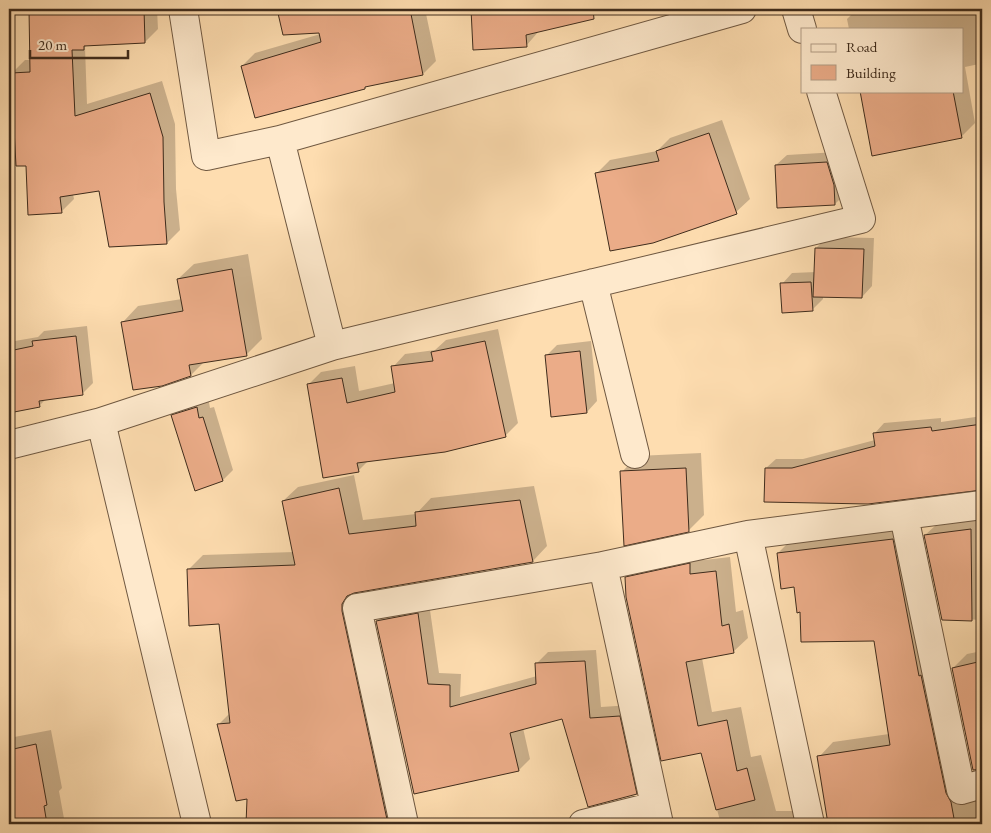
<svg xmlns="http://www.w3.org/2000/svg" width="991" height="833" viewBox="0 0 991 833" font-family="'EB Garamond',serif">
  <style>
    .shadow { fill: #0003 }
    .building { fill: #ebac88; stroke: #3f2c1c }
    .lines { fill: none; stroke-linecap: round; stroke-linejoin: round }
    .street-casing { stroke: #6f5841; stroke-width: 30 }
    .street { stroke: #fee9cc; stroke-width: 28 }
  </style>
  <rect width="100%" height="100%" fill="#feddb0"/>
  <filter id="stains"><feTurbulence type="fractalNoise" baseFrequency=".004" numOctaves="4"/><feColorMatrix values="0 0 0 0 .2 0 0 0 0 .09 0 0 0 0 .02 0 0 0 .5 -.17"/></filter>
  <radialGradient id="worn" r=".72"><stop offset=".6" stop-color="#630" stop-opacity="0"/><stop offset="1" stop-color="#630" stop-opacity=".3"/></radialGradient>
  <path class="shadow" d="M30,9h127l1,20 -13,13 -58,3 -2,2 2,57 75,-23 13,43 1,65 4,41 -13,13 -67,-53 -27,4 1,5 -13,13 -34,-48 -15,-91 13,-13h6z
    M279,9h146l11,52 -13,13 -56,11 -2,3 -123,-22 13,-13 69,-20 -40,1z
    M472,9h127l-10,10 -50,12 -13,15 -52,3z
    M857,9h125v51l-3,4 -14,3 10,56 -14,14 -100,-46h101v-62h-113l-2,-10z
    M722,120l28,79 -14,13 -83,30 -56,-69 13,-13 47,-9 13,-13z
    M837,152l9,41 -11,11 -59,-39 11,-10z
    M827,237l47,1 -2,48 -10,11 -39,-1v3l-11,11 -30,-26 10,-11 24,-1v-24z
    M248,254l14,85 -15,15 -43,8 -13,13 -68,-53 15,-16 44,-7 -4,-20 16,-15z
    M87,326l6,57 -11,11 -35,4 -8,8 -30,6v-70l29,-5 6,-6z
    M498,329l20,94 -13,13 -137,25 -10,10 -50,-86 13,-13 34,-6 4,25 36,-8 -2,-16 12,-13 30,-4 11,-10z
    M591,341l6,60 -10,11 -41,-56 11,-11z
    M208,397l2,11 4,-1 19,63 -10,10 -50,-64 10,-11z
    M982,416v73l-216,-21 10,-9h27l72,-19v-7l9,-10 57,-5v4z
    M701,453l3,62 -16,16 -66,-59 15,-16z
    M354,475l9,45 53,-6 15,-16 103,-12 13,60 -14,15 -177,30 58,233h-167l1,-27 -29,-73 11,-11 -10,-90 -32,-53 15,-15 91,-3 -11,-51 15,-14z
    M982,512v108l-39,-2 -18,-83 10,-9 27,-4 8,-8z
    M907,525l53,254 22,12v33h-155l2,-2 -10,-65 14,-15 56,-8 -14,-94 -74,-29 -6,-25 -17,-33 14,-14z
    M704,550v10l26,-3 6,55 7,-2 5,28 -15,14 -31,6 10,54 29,-5 10,50 10,-2 15,56h32l11,13h-98l-20,-72 -75,-174 15,-15z
    M429,603l10,70 22,1 -1,23 77,-21v-13l11,-11 48,-2 5,57 30,-2 16,77 -11,11 -73,-75 -40,10 7,31 -11,11 -105,23 -37,-172 11,-11z
    M982,651v117l-8,1 -21,-101 14,-14z
    M51,730l11,58 -3,3 6,33h-56v-86z"/>
  <path class="building" d="M29,9h115l1,34 -61,3v4h-12l3,66 75,-23 13,44 1,65 3,42 -58,3 -10,-56 -39,6 2,16 -34,2 -2,-49h-10l-5,-93 19,-1z
    M277,9h133l13,66 -58,12v2l-110,29 -14,-52 80,-24 -2,-9 -36,2z
    M471,9h122l1,10 -68,16 1,12 -54,3z
    M860,91h93l9,47 -90,18z
    M709,133l28,81 -84,29 -43,8 -15,-78 64,-12 -3,-10z
    M827,162l7,23 1,20 -58,3 -2,-43z
    M815,248l49,1 -2,49 -49,-1z
    M232,269l15,87 -58,9 2,11 -29,10 -29,4 -12,-68 62,-11 -6,-32z
    M811,282l2,29 -31,2 -2,-30z
    M76,336l7,59 -44,6 1,6 -31,6v-62l24,-5 -1,-5z
    M485,341l21,96 -61,15 -88,11 2,9 -36,6 -16,-94 35,-6 5,25 48,-11 -4,-26 42,-5 -2,-9z
    M580,351l7,62 -36,4 -6,-62z
    M197,407l2,11 4,-1 20,64 -28,10 -24,-76z
    M982,424v66l-114,14 -104,-2 1,-34h27l83,-22 -2,-13 58,-6 1,4z
    M686,468l3,64 -65,14 -4,-75z
    M339,488l10,46 67,-8 -1,-14 105,-12 13,62 -179,31 -7,3 -5,8v7l46,213h-142l1,-25 -11,2 -19,-77 13,-1 -11,-99 -30,2 -2,-57 108,-4 -13,-64z
    M971,529l1,92 -30,-1 -18,-85z
    M893,539l26,137 2,-1 25,118 5,9 4,22h-127l-11,-68 73,-11 -16,-104 -73,1 -1,-30 -3,1 -3,-26 -13,2 -4,-36z
    M690,563v11l26,-3 6,55 7,-2 5,29 -48,9 12,64 29,-6 10,51 10,-3 8,32 -39,10 -15,-57 -40,8 -35,-164 -1,-20z
    M418,613l10,71 22,1v22l86,-23 -1,-21 50,-2 5,57 30,-2 17,78 -49,13 -26,-88 -52,14 9,38 -105,23 -38,-173z
    M982,661v108l-9,1 -21,-102z
    M36,744l11,61 -3,1 3,18h-38v-74z"/>
  <g class="lines">
    <defs>
      <path id="street" d="M183,9l23,147 74,-16 52,206 -231,76 96,402
        M796,9l6,20
        M280,140l462,-131
        M593,283l42,171
        M332,346l529,-127 -40,-128
        M9,445l92,-23
        M904,516l57,274 21,-6
        M748,535l62,289
        M603,566l56,258
        M404,824l-47,-216 246,-42 145,-31 234,-30
        M583,824l72,-18"/>
    </defs>
    <use href="#street" class="street-casing"/>
    <use href="#street" class="street"/>
  </g>
  <rect width="991" height="833" fill="none" stroke="#feddb0" stroke-width="30"/>
  <rect x="10" y="10" width="971" height="813" fill="none" stroke="#3f2c1c" stroke-width="2.5"/>
  <rect x="15" y="15" width="961" height="803" fill="none" stroke="#3f2c1c"/>
  <rect x="801" y="28" width="162" height="65" fill="#fee9cc" stroke="#b29d86"/>
  <rect x="811" y="44" width="25" height="8" fill="#fee9cc" stroke="#b29d86"/>
  <text x="846" y="52" font-size="15" fill="#3f2c1c">Road</text>
  <rect x="811" y="65" width="25" height="15" fill="#ebac88" stroke="#b29d86"/>
  <text x="846" y="78" font-size="15" fill="#3f2c1c">Building</text>
  <path d="M30 50v8h98v-8" fill="none" stroke="#3f2c1c" stroke-width="2.5"/>
  <text x="38" y="50" font-size="15" fill="#3f2c1c" stroke="#fee9cc" stroke-width="4" paint-order="stroke">20 m</text>
  <rect width="100%" height="100%" filter="url(#stains)"/>
  <rect width="100%" height="100%" fill="url(#worn)"/>
</svg>
